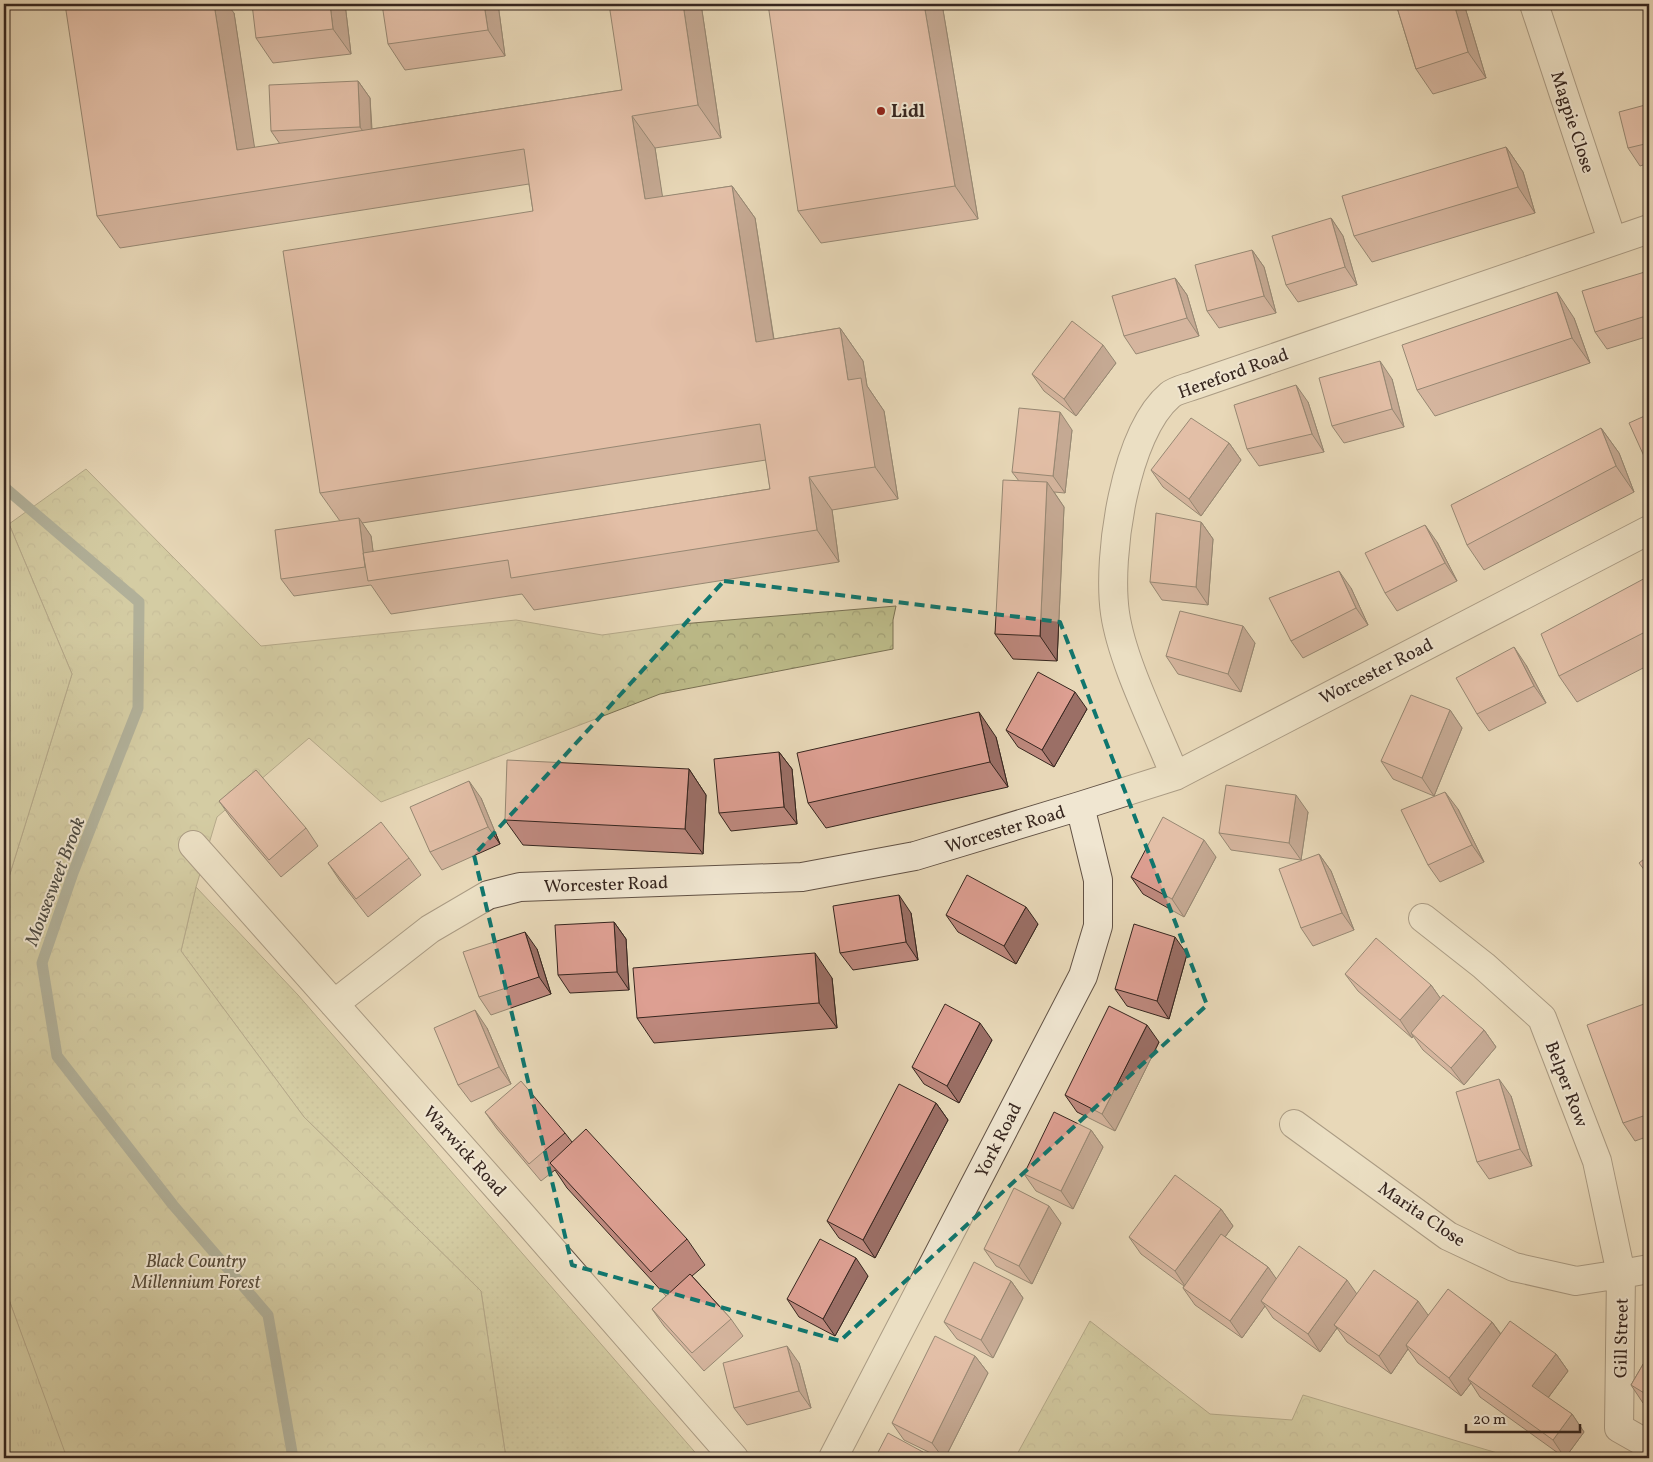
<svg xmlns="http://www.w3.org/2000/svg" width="1653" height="1462" viewBox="0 0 1653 1462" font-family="Vollkorn,serif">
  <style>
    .grass { fill: url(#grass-dots); stroke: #7a7154 }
    .forest { fill: url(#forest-crowns); stroke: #7a7154 }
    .park { fill: url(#park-tufts); stroke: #7a7154 }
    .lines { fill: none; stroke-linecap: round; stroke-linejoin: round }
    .stream { stroke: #707f74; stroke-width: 11 }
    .minor-casing { stroke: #625245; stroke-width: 30 }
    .minor { stroke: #f0e6d1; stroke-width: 28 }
    .wall { fill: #be897e; stroke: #36261f; fill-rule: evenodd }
    .shaded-wall { fill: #9b6f66; stroke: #36261f }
    .building { fill: #dd9f92; stroke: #36261f }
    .marked { fill: none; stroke: #0f766e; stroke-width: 4; stroke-dasharray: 10 6; stroke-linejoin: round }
    .poi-dot { fill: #8f2418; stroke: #f0e6d1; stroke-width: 2 }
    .labels { text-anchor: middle; stroke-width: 4; stroke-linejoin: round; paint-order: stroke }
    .poi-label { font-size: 18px; font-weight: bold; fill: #36261f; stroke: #f0e6d1; text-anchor: start }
    .street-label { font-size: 18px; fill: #36261f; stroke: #f0e6d1 }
    .park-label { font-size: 18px; font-style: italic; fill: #584c3a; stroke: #f0e6d1 }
    .water-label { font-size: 19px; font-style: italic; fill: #4e4b42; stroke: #f0e6d1 }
  </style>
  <defs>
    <pattern id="grass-dots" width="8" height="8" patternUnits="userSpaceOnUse" patternTransform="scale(1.25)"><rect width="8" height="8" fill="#bdbc8a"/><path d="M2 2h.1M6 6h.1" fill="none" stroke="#a3a177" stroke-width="1.8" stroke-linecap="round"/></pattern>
    <pattern id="forest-crowns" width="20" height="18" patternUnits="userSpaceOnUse" patternTransform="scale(1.25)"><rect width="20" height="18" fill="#bdbc8a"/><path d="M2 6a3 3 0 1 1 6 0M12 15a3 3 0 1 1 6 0" fill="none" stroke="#a3a177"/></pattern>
    <pattern id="park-tufts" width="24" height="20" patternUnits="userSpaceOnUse" patternTransform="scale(1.25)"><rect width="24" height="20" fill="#bdbc8a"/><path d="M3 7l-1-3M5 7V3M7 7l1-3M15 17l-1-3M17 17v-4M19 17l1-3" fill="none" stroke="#a3a177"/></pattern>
  </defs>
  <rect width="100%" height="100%" fill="#e8d8b8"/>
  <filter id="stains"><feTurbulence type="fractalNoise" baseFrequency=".004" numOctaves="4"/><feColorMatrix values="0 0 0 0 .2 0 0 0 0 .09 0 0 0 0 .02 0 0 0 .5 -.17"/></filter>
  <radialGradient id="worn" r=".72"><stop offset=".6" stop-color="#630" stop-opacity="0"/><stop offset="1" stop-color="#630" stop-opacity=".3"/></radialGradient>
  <path class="grass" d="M196,887l102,108 402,463h-194l-25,-167 -177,-174 -123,-166z"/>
  <path class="forest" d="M86,469l175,177 255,-26 86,15 79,-11 215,-18 -3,14v29l-233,45 -279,108 -72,-64 -92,79 -21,70 -15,64 123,166 177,174 25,167h-440l-62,-172v-393l68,-219 -63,-150z
    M1090,1321l120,93 82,6 11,-25 211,63h-499z"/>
  <path class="park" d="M4,519l5,5 63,150 -68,219z
    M4,1286l63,172h-63z"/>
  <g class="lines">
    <path class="stream" d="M4,487l135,115 -1,106 -65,165 -31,90 15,93 116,149 95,110 25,143"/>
    <defs>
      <path id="minor" d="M1534,4l78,236
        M1175,776c-19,-48 -53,-114 -60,-163 -8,-57 10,-180 55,-218 6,-5 17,-7 25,-10l454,-156
        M193,845l326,367 215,246
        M1423,918l61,48 58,52 55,143 24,113 28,-5
        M334,1004l96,-75 58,-34 32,-8 282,-10 113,-21 165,-50 95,-30 474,-246
        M1294,1124l154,112 66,31 62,14 45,-7 -2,154 30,17
        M833,1458l250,-482 15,-50v-46l-18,-74"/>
    </defs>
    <use href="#minor" class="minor-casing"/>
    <use href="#minor" class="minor"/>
  </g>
  <path class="wall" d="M345,4l6,50 -78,9 -17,-25z
    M498,4l7,52 -100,14 -17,-26z
    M701,4l20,134 -66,10 7,49 70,-11 23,32 19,121 66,-11 23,33 4,25 17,25 14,88 -66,11 7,52 -305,48 -12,-16 -131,20 -20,-29 -77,11 -13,-17 59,-58 -20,-28 213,-282 -4,-27 -409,64 -23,-32 137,-203 20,135 26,-4 -9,-13 87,-50 12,17 2,31 250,-39zM766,460l4,29 -397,63 -2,-16 -9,-13z
    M942,4l36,215 -157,24 -23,-32z
    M1396,4h68l22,74 -53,16 -17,-25z
    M1649,104v59l-9,3 -12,-18z
    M1506,147l17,25 12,41 -163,49 -18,-26z
    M1331,218l12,18 14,49 -59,17 -12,-17z
    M1252,250l12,17 12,46 -57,15 -12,-17z
    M1649,273v63l-42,13 -12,-17z
    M1175,278l12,17 12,41 -63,18 -12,-18z
    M1574,318l16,45 -155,53 -18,-26z
    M1116,363l-40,53 -32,-25 -12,-17z
    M1392,379l12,48 -60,16 -12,-17z
    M1308,402l16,50 -65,14 -12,-17z
    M1601,428l18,25 15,39 -150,78 -17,-25z
    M1072,430l-7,63 -11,-1 10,15 -7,154 -44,-2 -18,-25 24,-153 -7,-9z
    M1229,443l12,17 -40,56 -38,-29 -12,-17z
    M1201,522l12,17 -5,66 -46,-5 -12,-18z
    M1437,542l20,39 -60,30 -12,-18z
    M1649,576v89l-72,37 -18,-26z
    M1351,588l17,37 -65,33 -12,-17z
    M1255,643l-14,49 -63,-18 -12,-18z
    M1526,665l20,38 -57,28 -12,-17z
    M1087,709l-33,58 -36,-20 -12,-17z
    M1450,710l12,18 -28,68 -41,-17 -12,-18z
    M996,737l12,50 -182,41 -18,-25z
    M779,752l13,17 5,55 -66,7 -12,-18z
    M689,769l17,26 -3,59 -180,-9 -18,-25z
    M481,798l19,46 -58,26 -12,-18z
    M219,801l87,27 12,18 -37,31 -50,-59z
    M1458,809l26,53 -44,20 -12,-17z
    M1308,812l-7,48 -70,-10 -12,-17z
    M1319,854l12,17 23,59 -41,16 -12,-18z
    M1216,857l-32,60 -41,-23 -12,-17z
    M409,858l12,17 -53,42 -28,-36 -12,-18z
    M911,913l7,47 -65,10 -13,-17z
    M946,915l92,9 -22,40 -58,-32z
    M614,922l12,17 3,51 -59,3 -12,-18z
    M537,949l14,45 -60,21 -12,-18z
    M1187,954l-18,65 -42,-13 -12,-17z
    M1345,974l86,11 9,13 44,32 12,17 -32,38 -41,-35 -10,-14 -1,2 -54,-47z
    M832,978l5,50 -183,15 -17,-25z
    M1649,1012v124l-14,5 -12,-18z
    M487,1028l24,56 -40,18 -13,-17z
    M992,1040l-33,63 -35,-19 -12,-17z
    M1159,1042l-44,89 -38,-19 -12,-17z
    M1511,1096l21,70 -43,13 -12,-17z
    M936,1103l12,17 -73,138 -36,-20 -12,-17z
    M485,1112l80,21 7,9 115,97 18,26 -13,11 39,43 12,17 -39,35 -40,-45 -12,-17 14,-13 -99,-108 -12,-18 -14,11 -44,-52z
    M1091,1130l12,17 -30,62 -37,-18 -12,-17z
    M1221,1209l12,17 -8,11 43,30 8,12 81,15 71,21 64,7 9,12 55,20 12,17 -20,27 24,16 12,18 -19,26 -85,-61 -9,-14 -10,13 -43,-33 -10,-14 -17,25 -44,-32 -10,-14 -17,24 -47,-34 -8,-12 -23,32 -47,-33 -12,-17 1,-2 -43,-32 -12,-17z
    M1061,1223l-29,61 -36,-18 -12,-17z
    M868,1276l-33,60 -36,-19 -12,-18z
    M1011,1281l12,17 -30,60 -36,-19 -13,-17z
    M1649,1354v52l-6,-3 -12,-18z
    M975,1356l13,17 -43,85h-4l-37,-18 -12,-17z
    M799,1363l12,45 -64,17 -13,-17z"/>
  <path class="shaded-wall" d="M214,4h13l7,9 26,170 -23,-33z
    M330,4h15l6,50 -18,-25z
    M484,4h14l7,52 -17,-26z
    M683,4h18l20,134 -23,-33z
    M924,4h18l36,215 -23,-33z
    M1454,4h10l22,74 -18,-26z
    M358,81l12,17 2,46 -12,-17z
    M632,116l23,32 13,84 -23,-33z
    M1506,147l17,25 12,41 -17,-26z
    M732,186l23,32 24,156 -23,-32z
    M1331,218l12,18 14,49 -12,-18z
    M1252,250l12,17 12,46 -12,-17z
    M1175,278l12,17 12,41 -12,-18z
    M1557,292l17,26 16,45 -18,-25z
    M840,328l23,33 4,25 17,25 14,88 -23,-32 -27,-87z
    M1103,345l13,18 -40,53 -12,-17z
    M1380,361l12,18 12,48 -12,-18z
    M1296,385l12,17 16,50 -12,-18z
    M1060,412l12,18 -7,63 -12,-17z
    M1601,428l18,25 15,39 -18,-26z
    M1229,443l12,17 -40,56 -12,-17z
    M809,477l23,33 7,52 -22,-32z
    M1047,482l17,25 -7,154 -17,-25z
    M359,518l12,18 6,44 -12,-13z
    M1201,522l12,17 -5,66 -12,-18z
    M1425,525l12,17 20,39 -12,-18z
    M1339,571l12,17 17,37 -12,-17z
    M1243,626l12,17 -14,49 -13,-18z
    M1514,647l12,18 20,38 -12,-17z
    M1075,692l12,17 -33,58 -12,-17z
    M1450,710l12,18 -28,68 -12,-18z
    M979,712l17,25 12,50 -18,-25z
    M779,752l13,17 5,55 -13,-17z
    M689,769l17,26 -3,59 -18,-25z
    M469,781l12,17 19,46 -12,-17z
    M1445,792l13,17 26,53 -12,-17z
    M1296,795l12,17 -7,48 -12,-17z
    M1204,840l12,17 -32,60 -12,-18z
    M1319,854l12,17 23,59 -12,-17z
    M899,895l12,18 7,47 -12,-18z
    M1026,907l12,17 -22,40 -12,-18z
    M614,922l12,17 3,51 -12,-18z
    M525,932l12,17 14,45 -12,-17z
    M1175,937l12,17 -18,65 -12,-18z
    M815,953l17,25 5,50 -18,-25z
    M1431,985l12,17 -32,31 2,3 -1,2 -12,-18z
    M1644,1004l5,8v7z
    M475,1010l12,18 24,56 -12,-17z
    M980,1023l12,17 -33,63 -12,-17z
    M1147,1025l12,17 -44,89 -13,-17z
    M1484,1030l12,17 -32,38 -13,-17z
    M1499,1079l12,17 21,70 -12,-17z
    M936,1103l12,17 -73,138 -12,-18z
    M1091,1130l12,17 -30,62 -12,-18z
    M1049,1206l12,17 -29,61 -13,-18z
    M1221,1209l12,17 -46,63 -12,-18z
    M856,1258l12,18 -33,60 -12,-17z
    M1268,1267l12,17 -19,17 4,5 -23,32 -12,-17z
    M1347,1280l12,17 -25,28 3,3 -17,24 -12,-18z
    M1011,1281l12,17 -30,60 -12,-18z
    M1418,1301l13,18 -25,26 2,4 -17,25 -12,-18z
    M1492,1322l12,17 -36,40 3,4 -10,13 -12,-18z
    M787,1346l12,17 12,45 -12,-17z
    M1556,1354l12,17 -24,32 -12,-17z
    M975,1356l13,17 -43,85h-2l-11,-15z
    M1572,1414l12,18 -19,26 -12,-18z
    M923,1452l5,6h-8z"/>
  <path class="building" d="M65,4h149l23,146 385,-60 -13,-86h74l15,101 -66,11 13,83 87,-13 24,156 84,-14 8,52 13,-2 14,89 -66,10 8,53 -306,48 -3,-18 -140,21 -5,-28 407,-64 -10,-65 -440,69 -37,-242 250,-40 -9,-62 -427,67z
    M252,4h78l3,25 -77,9z
    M382,4h102l4,26 -100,14z
    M768,4h156l31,182 -157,25z
    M1396,4h58l14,48 -52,17z
    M358,81l2,46 -89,4 -2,-46z
    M1649,104v39l-21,5 -9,-36z
    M1506,147l12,40 -164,49 -12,-40z
    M1331,218l14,49 -59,18 -14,-49z
    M1252,250l12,46 -57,15 -12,-46z
    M1648,271l1,5v39l-54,17 -13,-41z
    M1175,278l12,40 -63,18 -12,-40z
    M1557,292l15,46 -155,52 -15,-45z
    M1072,321l31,24 -39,54 -32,-25z
    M1380,361l12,48 -60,17 -13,-48z
    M1296,385l16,49 -65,15 -13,-44z
    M1019,408l41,4 -7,64 -41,-4z
    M1649,414v50l-1,1 -19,-42z
    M1191,418l38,25 -40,56 -38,-29z
    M1601,428l15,38 -149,79 -16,-40z
    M1003,480l44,2 -7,154 -45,-2z
    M1156,513l45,9 -5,65 -46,-5z
    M359,518l6,49 -84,12 -6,-49z
    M1425,525l20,38 -60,30 -20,-40z
    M1339,571l17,37 -65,33 -22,-43z
    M1649,576v54l-90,46 -18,-42z
    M1180,611l63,15 -15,48 -62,-18z
    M1514,647l20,39 -57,28 -21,-36z
    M1038,672l37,20 -33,58 -36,-20z
    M1411,695l39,15 -28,68 -41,-17z
    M979,712l11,50 -182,41 -11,-50z
    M779,752l5,55 -65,6 -5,-54z
    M507,760l182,9 -4,60 -180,-9z
    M256,770l50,58 -37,32 -50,-59z
    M469,781l19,46 -58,25 -20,-45z
    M1226,785l70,10 -7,48 -70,-10z
    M1445,792l27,53 -44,20 -27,-55z
    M1163,817l41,23 -32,59 -41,-22z
    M381,822l28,36 -53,41 -28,-36z
    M1319,854l23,59 -41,15 -22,-59z
    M1649,855v21l-10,-13z
    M967,875l59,32 -22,39 -58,-31z
    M899,895l7,47 -66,11 -7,-47z
    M614,922l3,50 -59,3 -3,-50z
    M1134,924l41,13 -18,64 -42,-12z
    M525,932l14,45 -60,20 -16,-45z
    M1376,938l55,47 -31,35 -55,-46z
    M815,953l4,50 -182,15 -4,-50z
    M1443,995l41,35 -33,38 -40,-35z
    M945,1004l35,19 -33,63 -35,-19z
    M1644,1004l5,15v95l-26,9 -36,-98z
    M1109,1006l38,19 -45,89 -37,-19z
    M475,1010l24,57 -41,18 -24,-57z
    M1499,1079l21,70 -43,13 -21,-70z
    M521,1081l44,52 -36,31 -44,-52z
    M899,1084l37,19 -73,137 -36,-19z
    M1054,1112l37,18 -30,61 -37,-17z
    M586,1129l101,110 -36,33 -101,-109z
    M1175,1175l46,34 -46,62 -46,-34z
    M1014,1188l35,18 -30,60 -35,-17z
    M1221,1234l47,33 -38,54 -47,-33z
    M820,1239l36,19 -33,61 -36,-20z
    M1299,1246l48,34 -39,54 -47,-33z
    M974,1262l37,19 -30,59 -37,-18z
    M1374,1270l44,31 -39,55 -45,-31z
    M690,1274l41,45 -39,34 -40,-44z
    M1448,1289l44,33 -43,56 -43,-33z
    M1510,1321l46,33 -24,32 40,28 -19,26 -85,-61z
    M935,1336l40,20 -43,87 -40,-20z
    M787,1346l12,45 -65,17 -11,-45z
    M1649,1354v42l-18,-11z
    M888,1433l35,19 -3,6h-45z"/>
  <path d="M0 0H1653V1462H0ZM724,581l336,41 147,383 -367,336 -268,-76 -98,-410z" fill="#e8d8b8" fill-opacity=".55" fill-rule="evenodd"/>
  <path class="marked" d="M724,581l336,41 147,383 -367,336 -268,-76 -98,-410z"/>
  <circle class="poi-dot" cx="881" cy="111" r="5"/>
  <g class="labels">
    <g class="poi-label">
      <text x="891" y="117">Lidl</text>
    </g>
    <g class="street-label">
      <text transform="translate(1573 122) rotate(72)" y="6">Magpie Close</text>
      <text transform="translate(1233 373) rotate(-20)" y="6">Hereford Road</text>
      <text transform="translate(1376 671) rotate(-27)" y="6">Worcester Road</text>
      <text transform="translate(1005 829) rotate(-17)" y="6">Worcester Road</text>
      <text transform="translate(606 884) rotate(-2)" y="6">Worcester Road</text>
      <text transform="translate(1567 1084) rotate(69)" y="6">Belper Row</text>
      <text transform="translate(998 1140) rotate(-63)" y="6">York Road</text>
      <text transform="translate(465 1151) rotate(48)" y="6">Warwick Road</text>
      <text transform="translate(1422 1214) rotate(34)" y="6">Marita Close</text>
      <text transform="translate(1621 1338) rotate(-89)" y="6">Gill Street</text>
    </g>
    <g class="park-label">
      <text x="196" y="1267">Black Country<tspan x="196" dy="21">Millennium Forest</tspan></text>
    </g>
    <g class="water-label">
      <text transform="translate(54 881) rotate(-69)" y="7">Mousesweet Brook</text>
    </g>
  </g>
  <rect width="1653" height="1462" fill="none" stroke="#e8d8b8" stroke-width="20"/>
  <rect x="5" y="5" width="1643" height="1452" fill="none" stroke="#36261f" stroke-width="2.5"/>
  <rect x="10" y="10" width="1633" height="1442" fill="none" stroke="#36261f"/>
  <path d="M1466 1424v8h114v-8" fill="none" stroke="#36261f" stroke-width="2.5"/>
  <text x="1473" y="1424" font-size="15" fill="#36261f" stroke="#f0e6d1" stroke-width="4" paint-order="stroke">20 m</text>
  <rect width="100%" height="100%" filter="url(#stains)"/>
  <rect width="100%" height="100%" fill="url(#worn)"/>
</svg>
